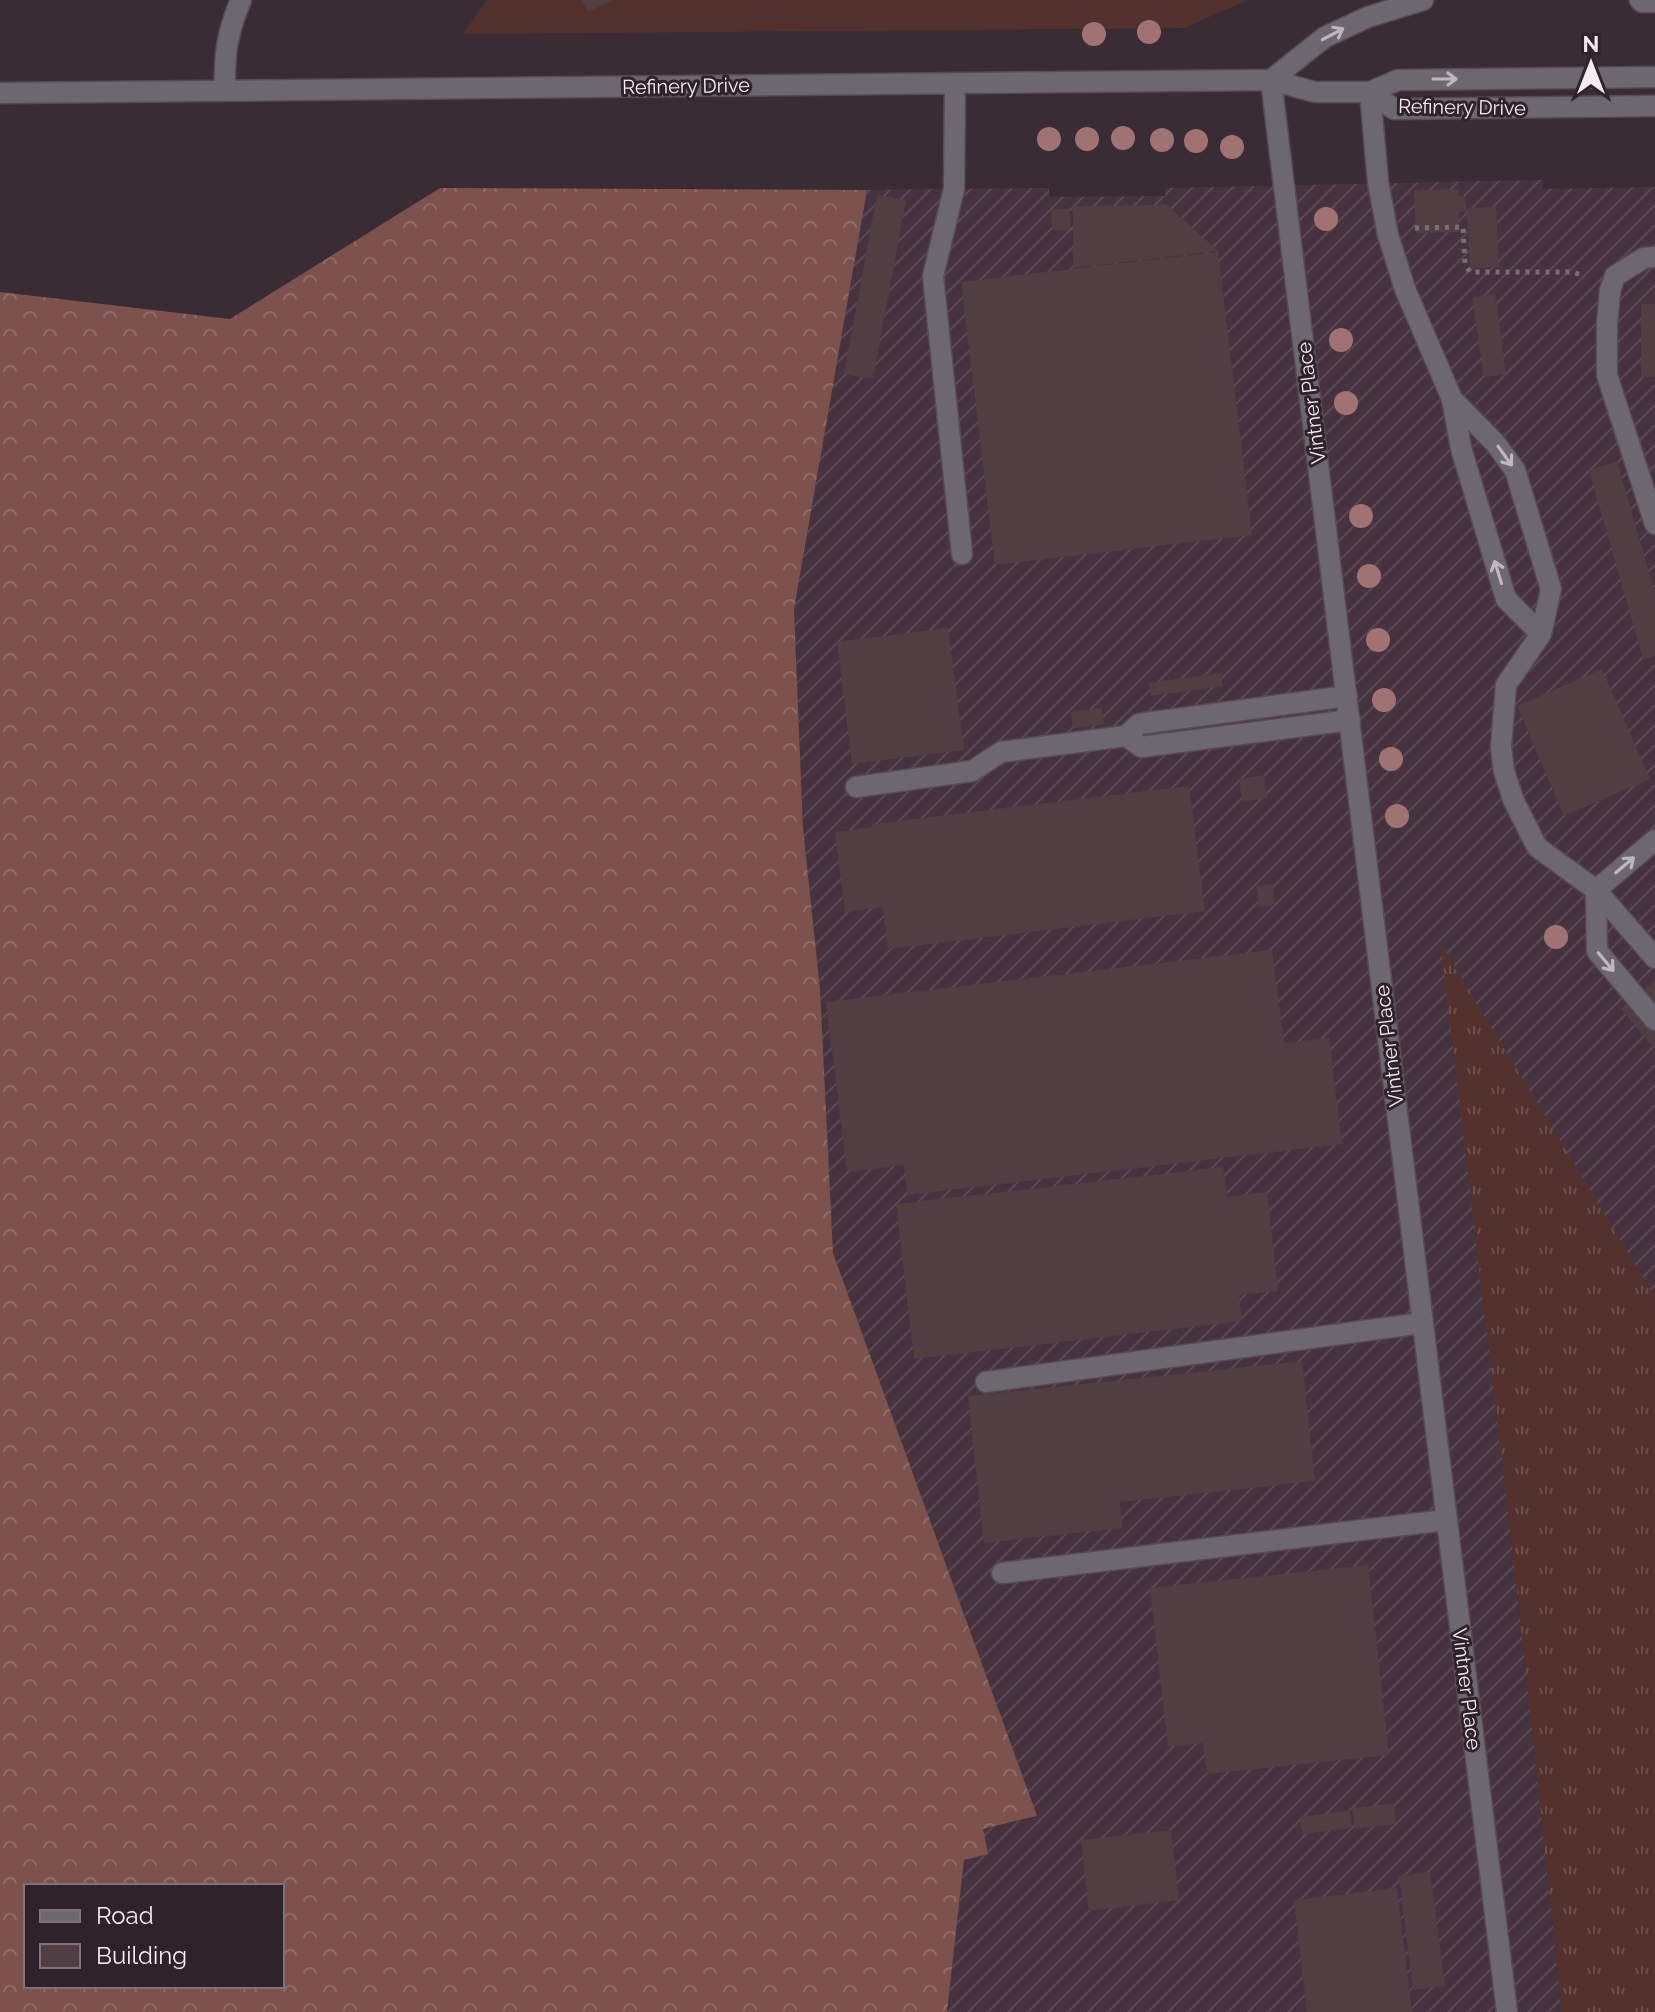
<svg xmlns="http://www.w3.org/2000/svg" width="1655" height="2012" viewBox="0 0 1655 2012" font-family="Raleway,sans-serif">
  <style>
    .industrial { fill: url(#industrial-furrows) }
    .grass { fill: url(#grass-tufts) }
    .forest { fill: url(#forest-crowns); fill-rule: evenodd }
    .garden { fill: #53322e }
    .building { fill: #503e42 }
    .lines { fill: none; stroke-linecap: round; stroke-linejoin: round }
    .minor-casing { stroke: #584b53; stroke-width: 23 }
    .path { stroke: #796d74; stroke-width: 5; stroke-dasharray: 4 6; stroke-linecap: butt }
    .minor { stroke: #6d686f; stroke-width: 20 }
    .tree { fill: #a17272 }
    .oneway { stroke: #bfb7bd }
    .labels { text-anchor: middle; stroke-width: 6; stroke-linejoin: round; paint-order: stroke }
    .street-label { font-size: 20px; fill: #f5ecf1; stroke: #30222a }
  </style>
  <defs>
    <pattern id="industrial-furrows" width="10" height="10" patternUnits="userSpaceOnUse" patternTransform="scale(2)"><rect width="10" height="10" fill="#473340"/><path d="M-1 1l2-2M0 10L10 0M9 11l2-2" fill="none" stroke="#594753"/></pattern>
    <pattern id="grass-tufts" width="24" height="20" patternUnits="userSpaceOnUse" patternTransform="scale(2)"><rect width="24" height="20" fill="#53322e"/><path d="M3 7l-1-3M5 7V3M7 7l1-3M15 17l-1-3M17 17v-4M19 17l1-3" fill="none" stroke="#6c504d"/></pattern>
    <pattern id="forest-crowns" width="20" height="18" patternUnits="userSpaceOnUse" patternTransform="scale(2)"><rect width="20" height="18" fill="#7d524d"/><path d="M2 6a3 3 0 1 1 6 0M12 15a3 3 0 1 1 6 0" fill="none" stroke="#906b67"/></pattern>
  </defs>
  <rect width="100%" height="100%" fill="#3a2c35"/>
  <path class="industrial" d="M1543,180v9l112,-2v1111l-213,-350 75,641 45,423h-615l17,-152 19,-31 54,-12 -204,-564 -13,-264 -17,-161 -9,-219 73,-419 182,-2v9l116,-1 1,-8z"/>
  <path class="grass" d="M1441,945l214,352v715h-93l-45,-423z"/>
  <path class="forest" d="M440,188l427,2 -73,419 9,219 17,161 13,264 204,563 -54,13 5,25 -24,6 -17,152h-947v-1720l230,27zM26,1886h256v100h-256z"/>
  <path class="garden" d="M487,0h761l-64,28 -721,6z"/>
  <path class="building" d="M582,0h31l-25,12z
    M1458,189l1,7h6l1,12 30,-1 3,60 -29,1 -3,-56h-8v20l-43,1 -2,-43z
    M877,195l29,5 -33,179 -29,-5z
    M1167,205l51,46 -145,17v-62z
    M1051,209h19v21h-18z
    M1218,252l34,283 -257,30 -34,-283z
    M1495,294l11,80 -22,3 -12,-80z
    M1641,304h14v73h-14z
    M1617,462l38,130v64l-12,3 -54,-189z
    M948,628l16,122 -112,14 -15,-122z
    M1602,669l48,110 -86,37 -47,-110z
    M1221,673l2,13 -72,10 -2,-13z
    M1102,708l2,16 -31,4 -2,-16z
    M1264,775l3,23 -25,4 -3,-23z
    M1189,786l16,125 -317,38 -5,-42 -38,5 -10,-80 38,-5v-3z
    M1272,884l3,21 -16,2 -3,-21z
    M1272,950l12,93 45,-5 13,106 -435,51 -3,-30 -57,7 -21,-170z
    M1655,980v69l-34,-40z
    M1223,1167l4,30 40,-5 11,99 -39,4 3,26 -328,38 -18,-155z
    M1302,1361l13,120 -195,21 2,26 -138,15 -16,-147z
    M1368,1565l21,190 -182,19 -4,-31 -35,4 -18,-159z
    M1394,1803l2,21 -41,5 -3,-21z
    M1350,1810l2,18 -50,6 -2,-17z
    M1171,1830l8,70 -90,11 -8,-71z
    M1430,1872l15,114 -32,4 -14,-114z
    M1397,1888l15,124h-105l-13,-112z"/>
  <g class="lines">
    <defs>
      <path id="minor" d="M1640,0l2,2h13
        M1271,80l236,1932
        M1271,80l54,-43 43,-20 55,-17
        M955,83l-1,106 -21,87 29,278
        M225,90c-1,-35 2,-57 16,-90
        M1370,92l8,90 10,53 17,54 47,110 9,49 45,151 35,35
        M1370,92l24,17 261,-3
        M0,93l1271,-13 44,12h55l28,-12 257,-3
        M1655,257l-11,1 -29,18 -5,15 -3,33v51l48,149
        M1452,399l43,44 20,27 36,119 -10,45 -35,51 -5,62 3,24 9,28 24,48 59,43 59,68
        M1126,736l13,-12 208,-28
        M856,787l116,-16 29,-19 125,-16 15,11 209,-27
        M1596,890l1,61 58,69
        M1596,890l59,-50
        M986,1382l436,-59
        M1002,1573l444,-53"/>
    </defs>
    <use href="#minor" class="minor-casing"/>
    <path class="path" d="M1415,228l48,-1 2,37 5,8h102l13,4"/>
    <use href="#minor" class="minor"/>
  </g>
  <g class="tree">
    <circle cx="1149" cy="32" r="12"/>
    <circle cx="1094" cy="34" r="12"/>
    <circle cx="1123" cy="138" r="12"/>
    <circle cx="1049" cy="139" r="12"/>
    <circle cx="1087" cy="139" r="12"/>
    <circle cx="1162" cy="140" r="12"/>
    <circle cx="1196" cy="141" r="12"/>
    <circle cx="1232" cy="147" r="12"/>
    <circle cx="1326" cy="219" r="12"/>
    <circle cx="1341" cy="340" r="12"/>
    <circle cx="1346" cy="403" r="12"/>
    <circle cx="1361" cy="516" r="12"/>
    <circle cx="1369" cy="576" r="12"/>
    <circle cx="1378" cy="640" r="12"/>
    <circle cx="1384" cy="700" r="12"/>
    <circle cx="1391" cy="759" r="12"/>
    <circle cx="1397" cy="816" r="12"/>
    <circle cx="1556" cy="937" r="12"/>
  </g>
  <defs><path id="oneway-shaft" d="M-6 0H5M1.5-3L5.5 0L1.5 3" fill="none" stroke-width="1.6" stroke-linecap="round" stroke-linejoin="round" transform="scale(2)"/></defs>
  <g class="oneway">
    <use href="#oneway-shaft" transform="translate(1333 34) rotate(-28)"/>
    <use href="#oneway-shaft" transform="translate(1445 79)"/>
    <use href="#oneway-shaft" transform="translate(1505 456) rotate(54)"/>
    <use href="#oneway-shaft" transform="translate(1498 572) rotate(-107)"/>
    <use href="#oneway-shaft" transform="translate(1625 865) rotate(-40)"/>
    <use href="#oneway-shaft" transform="translate(1606 962) rotate(50)"/>
  </g>
  <g class="labels">
    <g class="street-label">
      <text transform="translate(686 86) rotate(-1)" y="7">Refinery Drive</text>
      <text transform="translate(1462 107) rotate(1)" y="7">Refinery Drive</text>
      <text transform="translate(1311 403) rotate(-97)" y="7">Vintner Place</text>
      <text transform="translate(1389 1046) rotate(-97)" y="7">Vintner Place</text>
      <text transform="translate(1467 1689) rotate(83)" y="7">Vintner Place</text>
    </g>
  </g>
  <rect x="24" y="1884" width="260" height="104" fill="#30222a" stroke="#7f737a" stroke-width="2"/>
  <rect x="40" y="1910" width="40" height="12" fill="#6d686f" stroke="#7f737a" stroke-width="2"/>
  <text x="96" y="1924" font-size="24" fill="#f5ecf1">Road</text>
  <rect x="40" y="1944" width="40" height="24" fill="#503e42" stroke="#7f737a" stroke-width="2"/>
  <text x="96" y="1964" font-size="24" fill="#f5ecf1">Building</text>
  <g transform="translate(1591 64)" stroke="#30222a" stroke-width="6" paint-order="stroke">
  <path d="M0-6L14 30L0 20L-14 30Z" fill="#f5ecf1"/>
  <text y="-12" font-size="22" font-weight="bold" text-anchor="middle" fill="#f5ecf1">N</text>
  </g>
</svg>
